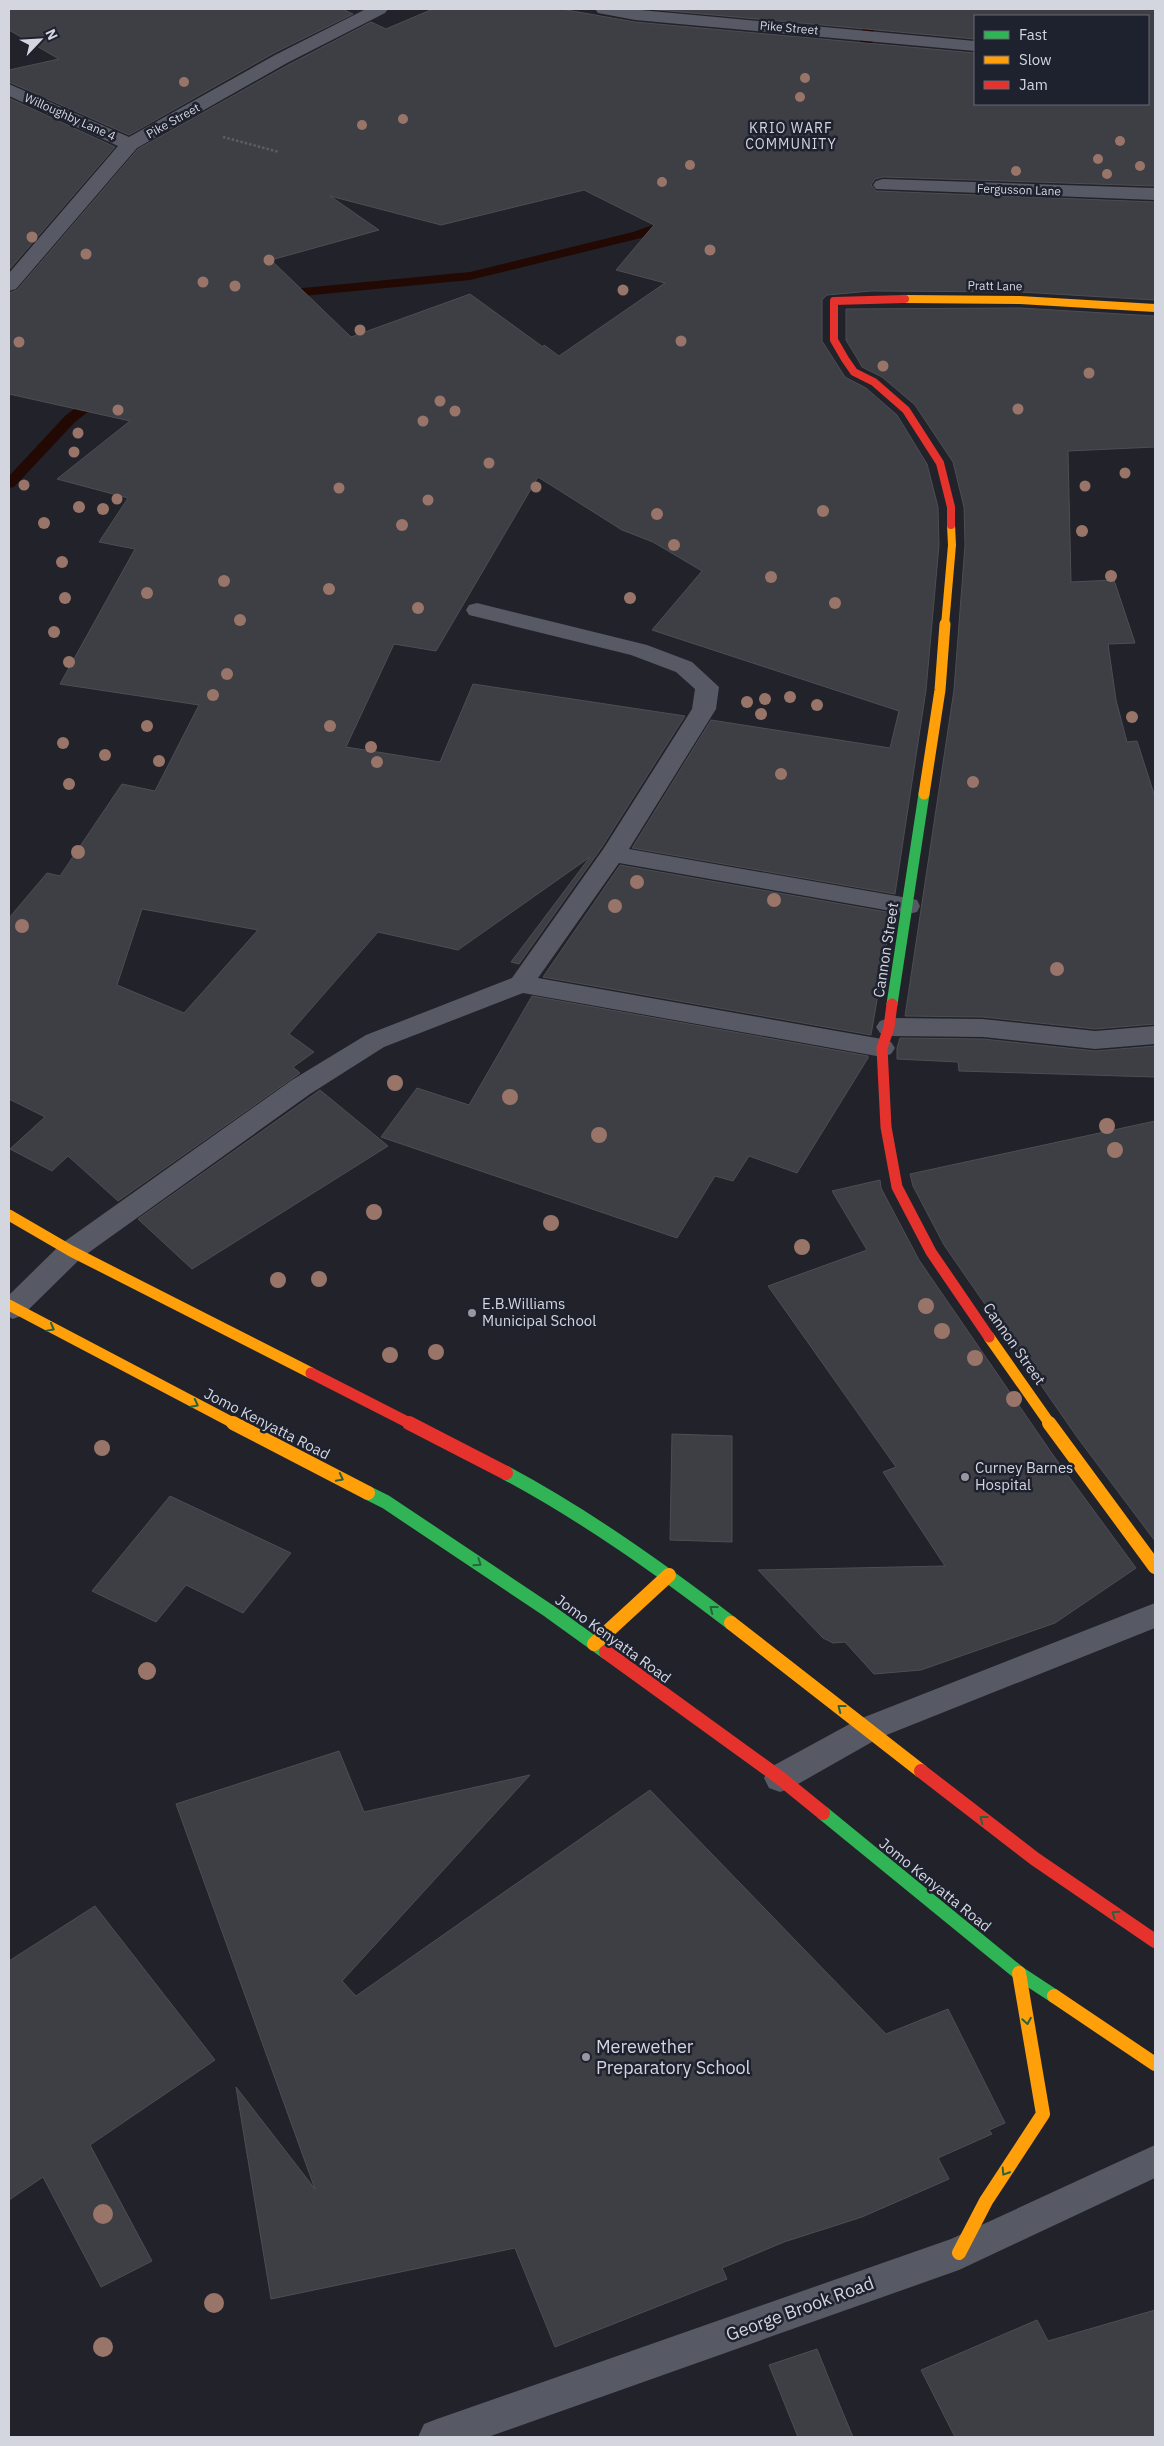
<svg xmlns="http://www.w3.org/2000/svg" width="1164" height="2446" viewBox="0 0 1164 2446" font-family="'IBM Plex Sans',sans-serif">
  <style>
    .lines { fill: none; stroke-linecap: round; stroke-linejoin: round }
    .stream { fill: #230904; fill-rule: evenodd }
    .building { fill: #3e3f45; stroke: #4d4e54; fill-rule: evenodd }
    .path { stroke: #5b5e66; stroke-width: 2.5; stroke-dasharray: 2.5 2; stroke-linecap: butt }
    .street { fill: #575964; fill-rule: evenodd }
    .fast-far1 { stroke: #30b455; stroke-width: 11 }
    .fast { stroke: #30b455; stroke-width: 14 }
    .slow-far2 { stroke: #ff9f0a; stroke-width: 8 }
    .slow-far1 { stroke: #ff9f0a; stroke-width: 11 }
    .slow { stroke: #ff9f0a; stroke-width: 14 }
    .jam-far2 { stroke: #e5322d; stroke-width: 8 }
    .jam-far1 { stroke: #e5322d; stroke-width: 11 }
    .jam { stroke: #e5322d; stroke-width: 14 }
    .tree { fill: #997569 }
    .oneway { stroke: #266340 }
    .poi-dot { fill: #9697a0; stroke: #1e212e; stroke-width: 2 }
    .labels { text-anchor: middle; stroke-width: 5; stroke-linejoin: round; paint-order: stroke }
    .far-street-label { font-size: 12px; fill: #d4d6df; stroke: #1e212e }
    .far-neighbourhood-label { font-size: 14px; letter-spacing: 1px; fill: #d4d6df; stroke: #1e212e }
    .street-label { font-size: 15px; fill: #d4d6df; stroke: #1e212e }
    .poi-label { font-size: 15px; fill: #d4d6df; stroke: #1e212e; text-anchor: start }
    .near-poi-label { font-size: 18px; fill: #d4d6df; stroke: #1e212e; text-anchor: start }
    .near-street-label { font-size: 18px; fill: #d4d6df; stroke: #1e212e }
  </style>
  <rect width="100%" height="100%" fill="#22232a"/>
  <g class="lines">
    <path class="stream" d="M868,9h12l-8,29 3,28 -6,3 -6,-3 -3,-28z
      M670,219l4,1 2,3 -2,3 -33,12 -171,42 -188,18 -6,-4 6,-4 188,-18 163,-40z
      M100,392l5,1 2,3 -2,3 -30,23 -61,65 -5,1v-12l56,-60 30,-23z"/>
  </g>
  <path class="building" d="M9,9h333l11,5 -79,39 -145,82 -120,-53v-12l50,-11 -50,-29z
    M433,9h128l74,13 340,31v51h173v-88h-173v23l-327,-30h498v2h9v175l-272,-9 -8,2 -4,6 5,6 279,11v98l-135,-8 -149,-1 -44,4 -5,5v41l23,36 21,11 31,27 30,49 11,43 1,38 -13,145 -31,204 -263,-46 79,-128 179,28 9,-37 -247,-81 50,-59 -49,-29 -31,-12 -84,-53 -102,174 -42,-7 -48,103 94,15 33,-78 212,32 -83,131 -83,117 -8,-2 79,-105 -132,93 -80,-18 -89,102 25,18 -21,15 7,6 -182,128 -50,-45 -16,15 -42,-22 35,-32 -36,-18v-181l38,-45 13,3 62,-92 33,7 44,-86 -139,-21 75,-135 -36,-7 29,-44 -71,-19 73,-58 -121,-27v-101l8,-3 121,-141 150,-84 83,-43 15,7zM584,190l70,35 -38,45 49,13 -106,73 -15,-11 -1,2 -73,-53 -119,43 -80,-77 108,-30 -49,-34 111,29zM142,909l116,21 -74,83 -67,-28z
    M9,98l106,49 -106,123z
    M1020,308l135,8v131l-87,4 3,131 43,-2 21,63 -27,1 8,56 11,42 10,-1 18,56v227l-60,5 -112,-12 -78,-1 49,-326 11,-145 -1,-38 -11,-45 -38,-57 -33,-28 -20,-10 -5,-9 -11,-18v-31z
    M620,865l272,48 -21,122 -328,-58z
    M532,996l336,60v2l-71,115 -48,-17 -16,25 -18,-5 -38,62 -296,-101 36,-49 52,17z
    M900,1038l83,1 112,12 60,-5v31l-196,-6 -1,-9 -61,-3v-11z
    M320,1090l68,56 -196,123 -54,-50z
    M1155,1121v420l-78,-104 -133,-192 -31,-59 -3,-12z
    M880,1180l1,8 38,72 134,195 83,113 -81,55 -134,47 -47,4 -29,-32 -12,1 -10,-5 -65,-68 187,-4 -62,-94 13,-5 -128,-181 99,-36 -35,-59z
    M672,1434l60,2v106l-62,-2z
    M170,1496l121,57 -48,60 -57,-28 -30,37 -64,-31z
    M339,1751l25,61 166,-37 -188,206 14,15 294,-206 236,244 62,-25 57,114 -16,7 3,4 -54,24 11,21 -87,38 -78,25 -62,26 5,11 -172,68 -40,-99 -244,51 -35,-212 79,102 -139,-385z
    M95,1906l120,154 -125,85 62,116 -51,26 -58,-110 -34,23v-239z
    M1155,2310v127h-200l-34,-67 116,-50 11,21z
    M817,2349l14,35 22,53h-55l-29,-72z"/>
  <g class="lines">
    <path class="path" d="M223,137l56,15"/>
    <path class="street" d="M366,9h22l-3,4 -98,50 -150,85 -121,141 -7,2v-18l109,-127 -109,-50v-12l120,53 146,-82z
      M595,9h35l345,32v10l-340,-31 -37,-7z
      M883,179l272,9v12l-279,-11 -3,-4 3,-4z
      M477,603l170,42 45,17 27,25 -3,22 -87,140 279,49 9,2 3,6 -3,6 -9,2 -289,-51 -81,115 344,61 9,3 4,6 -4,6 -9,3 -359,-64 -139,54 -74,47 -229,164 -58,57 -10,4 -4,-2v-22l52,-51 231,-164 74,-45 146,-57 92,-130 88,-139 3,-20 -19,-17 -45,-17 -162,-40 -3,-5 3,-5z
      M889,1018l94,1 112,12 60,-5v18l-60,5 -112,-12 -94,-1 -9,-3 -4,-6 4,-6z
      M1155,1603v25l-276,110 -88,50 -11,4 -11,-4 -5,-10 5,-10 88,-48z
      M1155,2145v33l-196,92 -471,167h-70l6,-13 13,-5 514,-180z"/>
    <path class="fast-far1" d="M892,1004l32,-210"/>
    <path class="fast" d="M506,1473c80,43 153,95 225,150
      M368,1493l18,9 163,109 57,41
      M823,1813l196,160 35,23"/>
    <path class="slow-far2" d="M905,299l115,1 135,8
      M945,625l7,-80 -1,-20"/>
    <path class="slow-far1" d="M924,794l16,-104 5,-66
      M9,1215l62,36 240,122
      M9,1305l226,119
      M989,1337l61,87"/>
    <path class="slow" d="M233,1423l135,70
      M1049,1423l106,144
      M731,1623l190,148
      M594,1644l75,-69
      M1054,1996l101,68
      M959,2253l27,-52 57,-87 -24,-141"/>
    <path class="jam-far2" d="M905,299l-71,2v39l11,19 9,13 20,10 32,28 34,53 11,44v18"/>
    <path class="jam-far1" d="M892,1004l-3,23 -7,21 4,79 11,60 34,65 58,85
      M311,1373l100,51"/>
    <path class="jam" d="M409,1423l97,50
      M606,1652l174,126 43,35
      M921,1771l114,88 120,82"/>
  </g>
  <g class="tree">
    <circle cx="805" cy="78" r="5"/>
    <circle cx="184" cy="82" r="5"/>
    <circle cx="800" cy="97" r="5"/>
    <circle cx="403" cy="119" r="5"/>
    <circle cx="362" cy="125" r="5"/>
    <circle cx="1120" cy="141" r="5"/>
    <circle cx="1098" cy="159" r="5"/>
    <circle cx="690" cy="165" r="5"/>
    <circle cx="1140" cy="166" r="5"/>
    <circle cx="1016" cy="171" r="5"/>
    <circle cx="1107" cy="174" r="5"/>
    <circle cx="662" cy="182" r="5"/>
    <circle cx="32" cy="237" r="5.5"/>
    <circle cx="710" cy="250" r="5.5"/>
    <circle cx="86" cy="254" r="5.5"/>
    <circle cx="269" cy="260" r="5.5"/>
    <circle cx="203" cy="282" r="5.5"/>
    <circle cx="235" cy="286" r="5.5"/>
    <circle cx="623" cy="290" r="5.5"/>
    <circle cx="360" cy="330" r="5.5"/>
    <circle cx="681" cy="341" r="5.5"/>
    <circle cx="19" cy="342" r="5.5"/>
    <circle cx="883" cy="366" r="5.5"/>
    <circle cx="1089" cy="373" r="5.5"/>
    <circle cx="440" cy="401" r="5.5"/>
    <circle cx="1018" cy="409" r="5.5"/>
    <circle cx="118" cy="410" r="5.5"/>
    <circle cx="455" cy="411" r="5.5"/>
    <circle cx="423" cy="421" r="5.5"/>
    <circle cx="78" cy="433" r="5.5"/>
    <circle cx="74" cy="452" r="5.5"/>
    <circle cx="489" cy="463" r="5.5"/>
    <circle cx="1125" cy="473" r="5.5"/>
    <circle cx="24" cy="485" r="5.5"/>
    <circle cx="1085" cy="486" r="5.5"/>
    <circle cx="536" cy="487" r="5.5"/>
    <circle cx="339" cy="488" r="5.5"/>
    <circle cx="117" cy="499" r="5.5"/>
    <circle cx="428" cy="500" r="5.5"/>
    <circle cx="79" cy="507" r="6"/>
    <circle cx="103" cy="509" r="6"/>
    <circle cx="823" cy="511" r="6"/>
    <circle cx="657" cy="514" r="6"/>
    <circle cx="44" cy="523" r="6"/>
    <circle cx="402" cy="525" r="6"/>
    <circle cx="1082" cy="531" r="6"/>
    <circle cx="674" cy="545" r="6"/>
    <circle cx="62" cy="562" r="6"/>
    <circle cx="1111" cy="576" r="6"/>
    <circle cx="771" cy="577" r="6"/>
    <circle cx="224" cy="581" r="6"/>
    <circle cx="329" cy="589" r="6"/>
    <circle cx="147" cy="593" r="6"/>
    <circle cx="65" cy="598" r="6"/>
    <circle cx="630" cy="598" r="6"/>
    <circle cx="835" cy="603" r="6"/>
    <circle cx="418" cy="608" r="6"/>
    <circle cx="240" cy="620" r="6"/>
    <circle cx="54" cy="632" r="6"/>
    <circle cx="69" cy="662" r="6"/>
    <circle cx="227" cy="674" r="6"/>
    <circle cx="213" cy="695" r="6"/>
    <circle cx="790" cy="697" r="6"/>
    <circle cx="765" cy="699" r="6"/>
    <circle cx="747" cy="702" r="6"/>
    <circle cx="817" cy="705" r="6"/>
    <circle cx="761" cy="714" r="6"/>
    <circle cx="1132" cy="717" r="6"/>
    <circle cx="147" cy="726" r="6"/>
    <circle cx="330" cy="726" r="6"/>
    <circle cx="63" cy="743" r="6"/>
    <circle cx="371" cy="747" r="6"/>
    <circle cx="105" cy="755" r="6"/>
    <circle cx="159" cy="761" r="6"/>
    <circle cx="377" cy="762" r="6"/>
    <circle cx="781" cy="774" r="6"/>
    <circle cx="973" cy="782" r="6"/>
    <circle cx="69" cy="784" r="6"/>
    <circle cx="78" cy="852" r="7"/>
    <circle cx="637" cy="882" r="7"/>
    <circle cx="774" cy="900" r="7"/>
    <circle cx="615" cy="906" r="7"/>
    <circle cx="22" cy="926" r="7"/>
    <circle cx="1057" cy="969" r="7"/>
    <circle cx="395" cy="1083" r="8"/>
    <circle cx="510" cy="1097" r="8"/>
    <circle cx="1107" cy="1126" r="8"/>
    <circle cx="599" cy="1135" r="8"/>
    <circle cx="1115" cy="1150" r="8"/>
    <circle cx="374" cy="1212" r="8"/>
    <circle cx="551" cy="1223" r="8"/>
    <circle cx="802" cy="1247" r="8"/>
    <circle cx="319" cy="1279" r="8"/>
    <circle cx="278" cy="1280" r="8"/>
    <circle cx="926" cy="1306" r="8"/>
    <circle cx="942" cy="1331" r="8"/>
    <circle cx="436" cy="1352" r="8"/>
    <circle cx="390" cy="1355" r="8"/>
    <circle cx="975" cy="1358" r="8"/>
    <circle cx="1014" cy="1399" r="8"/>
    <circle cx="102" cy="1448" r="8"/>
    <circle cx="147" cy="1671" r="9"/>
    <circle cx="103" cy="2214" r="10"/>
    <circle cx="214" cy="2303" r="10"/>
    <circle cx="103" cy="2347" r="10"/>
  </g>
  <defs><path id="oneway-chevron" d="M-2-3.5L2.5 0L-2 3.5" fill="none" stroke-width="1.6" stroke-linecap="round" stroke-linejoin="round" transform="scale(1.25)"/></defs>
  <g class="oneway">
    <use href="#oneway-chevron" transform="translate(51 1328) rotate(29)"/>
    <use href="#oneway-chevron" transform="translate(195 1404) rotate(27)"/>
    <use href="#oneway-chevron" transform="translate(340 1478) rotate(27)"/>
    <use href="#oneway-chevron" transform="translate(478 1563) rotate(34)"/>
    <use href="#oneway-chevron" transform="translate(713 1609) rotate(-142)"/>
    <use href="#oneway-chevron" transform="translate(841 1708) rotate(-142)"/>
    <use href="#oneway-chevron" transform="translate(983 1819) rotate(-142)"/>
    <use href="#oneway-chevron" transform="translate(1115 1914) rotate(-146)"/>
    <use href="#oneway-chevron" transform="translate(1027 2021) rotate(80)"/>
    <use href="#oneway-chevron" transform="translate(1005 2172) rotate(123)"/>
  </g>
  <g class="poi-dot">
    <circle cx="472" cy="1313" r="5"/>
    <circle cx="965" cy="1477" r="5"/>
    <circle cx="586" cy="2057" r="5"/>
  </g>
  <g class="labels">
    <g class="far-street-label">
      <text transform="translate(789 28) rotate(5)" y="4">Pike Street</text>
      <text transform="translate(70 117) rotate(24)" y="4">Willoughby Lane 4</text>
      <text transform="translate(173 121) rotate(-29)" y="4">Pike Street</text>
      <text transform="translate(1019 190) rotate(2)" y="4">Fergusson Lane</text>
      <text transform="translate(995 286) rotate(1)" y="4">Pratt Lane</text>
    </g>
    <g class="far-neighbourhood-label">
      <text x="791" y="133">KRIO WARF<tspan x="791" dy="16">COMMUNITY</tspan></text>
    </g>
    <g class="street-label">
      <text transform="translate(886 950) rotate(-81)" y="5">Cannon Street</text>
      <text transform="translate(1014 1344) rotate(55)" y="5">Cannon Street</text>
      <text transform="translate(267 1424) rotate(27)" y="5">Jomo Kenyatta Road</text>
      <text transform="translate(613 1639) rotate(36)" y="5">Jomo Kenyatta Road</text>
      <text transform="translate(935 1885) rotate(39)" y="5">Jomo Kenyatta Road</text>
    </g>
    <g class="poi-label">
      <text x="482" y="1309">E.B.Williams<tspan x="482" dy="17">Municipal School</tspan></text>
      <text x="975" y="1473">Curney Barnes<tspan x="975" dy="17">Hospital</tspan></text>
    </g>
    <g class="near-poi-label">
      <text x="596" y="2053">Merewether<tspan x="596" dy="21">Preparatory School</tspan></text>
    </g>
    <g class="near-street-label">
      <text transform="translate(800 2309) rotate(-20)" y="6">George Brook Road</text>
    </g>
  </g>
  <rect width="1164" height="2446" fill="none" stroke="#d4d6df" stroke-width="20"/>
  <rect x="974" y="15" width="175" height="90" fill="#1e212e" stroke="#676975"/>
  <rect x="984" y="31" width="25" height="8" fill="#30b455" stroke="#676975"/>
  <text x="1019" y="40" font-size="15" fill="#d4d6df">Fast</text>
  <rect x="984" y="56" width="25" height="8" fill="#ff9f0a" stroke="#676975"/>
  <text x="1019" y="65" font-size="15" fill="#d4d6df">Slow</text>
  <rect x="984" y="81" width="25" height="8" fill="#e5322d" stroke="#676975"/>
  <text x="1019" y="90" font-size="15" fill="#d4d6df">Jam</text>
  <g transform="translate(40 40) rotate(65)" stroke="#1e212e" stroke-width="4" paint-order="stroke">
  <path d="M0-4L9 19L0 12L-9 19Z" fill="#d4d6df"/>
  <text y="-8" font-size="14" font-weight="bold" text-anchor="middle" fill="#d4d6df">N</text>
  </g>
</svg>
